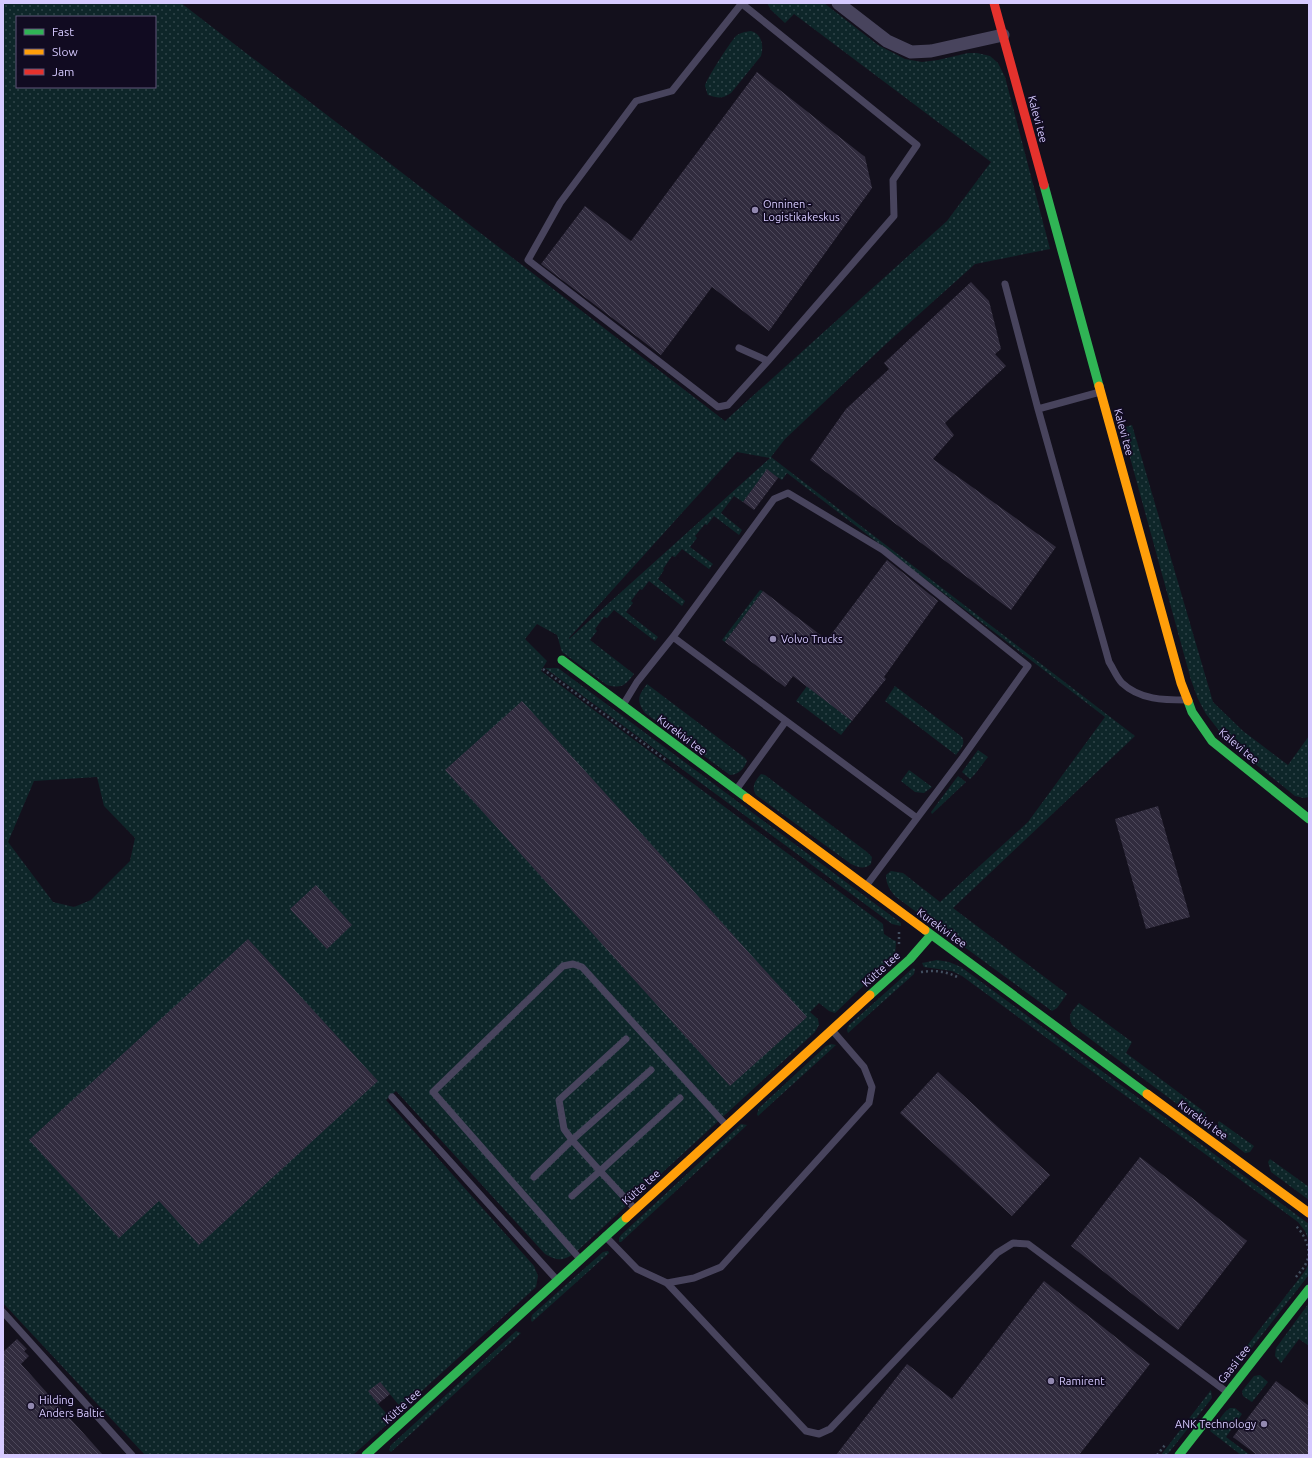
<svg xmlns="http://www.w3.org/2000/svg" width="1312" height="1458" viewBox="0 0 1312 1458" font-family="Ubuntu,sans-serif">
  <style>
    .grass { fill: url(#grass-dots); fill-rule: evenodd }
    .building { fill: url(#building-back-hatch) }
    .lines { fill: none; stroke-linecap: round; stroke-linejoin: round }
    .path { stroke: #424e5f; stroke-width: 2.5; stroke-dasharray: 2 3; stroke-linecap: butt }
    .lane { stroke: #48445d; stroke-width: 7 }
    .street { stroke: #48445d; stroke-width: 13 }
    .fast { stroke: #30b455; stroke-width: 9 }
    .slow { stroke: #ff9f0a; stroke-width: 9 }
    .jam { stroke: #e5322d; stroke-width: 9 }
    .poi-dot { fill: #9289b0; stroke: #110b21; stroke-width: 1.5 }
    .labels { text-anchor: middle; stroke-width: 3.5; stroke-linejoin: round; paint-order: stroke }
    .street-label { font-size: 11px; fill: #d6caff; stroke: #110b21 }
    .poi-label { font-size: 11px; fill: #d6caff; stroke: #110b21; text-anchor: start }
  </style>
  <defs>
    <pattern id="grass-dots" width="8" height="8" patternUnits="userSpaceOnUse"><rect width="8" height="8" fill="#0e2629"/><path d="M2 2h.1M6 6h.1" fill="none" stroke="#304449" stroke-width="1.8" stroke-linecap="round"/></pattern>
    <pattern id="building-back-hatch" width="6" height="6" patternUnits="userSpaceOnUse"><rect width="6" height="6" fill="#312c3e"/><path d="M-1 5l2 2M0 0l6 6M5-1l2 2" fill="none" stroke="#4e495b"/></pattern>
  </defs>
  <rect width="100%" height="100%" fill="#13101c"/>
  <path class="grass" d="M3,3h178l544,418 222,-200 44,-59 -197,-148 -9,9 -14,-13 -4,-7h57l54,42 27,14 17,3 16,-2 30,-7h9l13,3 8,7 7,14 45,172 -75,15 -88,79 -102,96 -14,18 364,279 -182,172 114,86 -10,14 -5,3 -156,-114c-6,-6 -10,-13 -10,-22l5,-4 12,2 37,29 88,-80 77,-105 -318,-244 -5,7 -15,-10 -24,32 -9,-6 -13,17 21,17 -3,5 -25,-19 -7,9 -2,-1 -10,12 2,2 -7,9 23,17 -4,5 -27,-20 -7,8 -3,-1 -9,13 1,1 -6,9 27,22 -3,5 -33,-25 -7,9 -2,-1 -9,12 2,2 -7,9 32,25 -3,4 -41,-31 -7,8 -3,-1 -9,12 2,2 -7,9 44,34c-9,11 -11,15 -27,11l-45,-33 -5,-17 -20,-11 -12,15 22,22 -6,10 342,253 1,10 9,6 3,1 -1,15 -60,57 -6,-2 -10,-8 -9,9 8,7 1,6 -4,7 -241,222c-13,7 -16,7 -29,0l-149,-163 -10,9 148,166 4,10 -2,11 -134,122 -22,-27 -2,22 14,16 -39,35h-208l-142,-152zM17,17h138v70h-138zM737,452l33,6 -201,181v-1zM97,777l7,29 31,32 -5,23 -39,39 -17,7 -21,-5 -45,-60 26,-61z
    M751,31c11,3 13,15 10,25l-30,37c-9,6 -13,5 -23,2 -1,-2 -2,-6 -3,-9 0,-5 26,-45 31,-50 5,-4 9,-4 15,-5z
    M1132,425l81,277 30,29 45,34 21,-29v61l-5,1 -9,-2 -67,-54 -22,-28 -8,-15 -7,-19 -69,-252z
    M760,590l3,1 -38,51 -3,-2z
    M545,668h13l343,255v3l-9,-2z
    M647,684l98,74 2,3c-3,8 -9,14 -17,14l-85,-62c-9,-13 -7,-17 2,-29z
    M807,686l45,35 -11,14 -45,-34z
    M895,686l67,51c4,8 -2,12 -6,18l-71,-54z
    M978,750l10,7 -13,17 -5,5 -8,-7z
    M909,770l23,17 -8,6 -9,-1 -14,-11z
    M761,774l4,1 102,77 5,5 -1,7c-7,6 -13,3 -20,0l-95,-69c-5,-8 -1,-14 5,-21z
    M958,776l8,6 -34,32 -1,-2z
    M937,960l12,2 12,5 348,257v17l-4,-10 -7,-9 -336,-246 -10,-5 -28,-4 -2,-4z
    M913,968l2,1 -1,5 -66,59 -1,-3 1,-4z
    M1079,1003l53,39 -6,11 80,60 -3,5h-5l-5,-2 -120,-90c-7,-10 -1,-15 6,-23z
    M831,1044l5,1 -78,71 -1,-2 2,-6 67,-62z
    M1219,1121l35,25 -4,6 -5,1 -26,-20 -2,-6z
    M741,1124l6,1 -1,1 -125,116h-2v-4l2,-3z
    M1270,1159l39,28v13l-38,-28 -3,-10z
    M608,1251l1,2 -77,69 -1,-2 1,-5 71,-63z
    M1309,1263l-1,13 -80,102h-6l83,-107z
    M1309,1303v43l-10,-7 -18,24 -6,-7 1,-8z
    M516,1331l5,2 -130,119 -2,-2 2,-5z
    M1260,1375l8,7 -16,20 -9,-6 -1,-5 12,-15z
    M1211,1390l1,8 -45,57h-6z
    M1230,1408h5l7,6 -16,23 24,18h-9l-31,-24 15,-19z"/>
  <path class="building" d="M757,72l108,85 7,31 -103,143 -57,-44 -51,68 -120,-91 44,-58 46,35z
    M971,282l18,19 12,48 -6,5 11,12 -61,57 9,12 -21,24 123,88 -45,63 -201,-150 36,-51 43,-40 -5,-6z
    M767,469l11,9 -24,32 -11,-8z
    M887,560l51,41 -54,76 2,2 -34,42 -59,-45 -8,11 -60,-45 38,-51 64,49z
    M522,701l285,316 -77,69 -285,-316z
    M1158,806l32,111 -44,12 -31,-110z
    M316,885l36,40 -25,24 -37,-40z
    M248,939l130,142 -179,164 -40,-44 -40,37 -90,-98z
    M938,1072l112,103 -38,41 -112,-103z
    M1140,1157l107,84 -69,89 -107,-84z
    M1044,1281l106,83 -71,91h-243l71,-91 45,35z
    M17,1339l10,10 -3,2 5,5 -8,8 82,91h-100v-103z
    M1276,1381l33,25v49h-52l-24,-18z
    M380,1382l10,12 -12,10 -10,-13z"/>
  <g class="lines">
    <path class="path" d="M543,669l123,91
      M899,932v15
      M921,972c13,-2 26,-1 38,6
      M1296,1277c4,-5 9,-10 11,-16 5,-12 -3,-27 -11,-35
      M1157,1455l8,-10"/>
    <path class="lane" d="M742,3l-70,88 -36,10 -76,102 -32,57 190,147 10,-2 40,-44
      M1005,284l33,125 71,253c4,6 8,16 13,21 18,17 42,17 65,17
      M739,348l29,13 126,-145 -1,-36 24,-35 -176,-142
      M1038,409l62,-17
      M673,637l244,181
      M623,705l14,-23 36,-45 101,-138 14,-6 95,57 145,116 -65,91 -97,129
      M736,790l50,-69
      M392,1097l165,183
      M534,1177l38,-37 -8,-11 -5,-29 67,-61
      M572,1196l28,-25 -28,-31 79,-70
      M635,1209l-35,-38 80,-73
      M605,1236l32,33 30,14 139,148 13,3 11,-5 167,-176 16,-10 15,1 199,148
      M580,1259l-147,-167 130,-126 10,-2 9,3 144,158
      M667,1283l27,-5 27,-11 148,-164 3,-16 -8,-20 -32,-37
      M3,1312l129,143"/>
    <path class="street" d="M838,3l49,38 24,11 20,-1 72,-16"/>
    <path class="fast" d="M1044,185l55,201
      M562,660l185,138
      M1188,701l4,11 20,29 97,78
      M925,930l222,164
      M870,995l40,-36 21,-24
      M366,1455l260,-237
      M1179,1455l130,-166"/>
    <path class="slow" d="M1099,386l82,297 7,18
      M747,798l178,132
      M1147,1094l162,119
      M626,1218l244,-223"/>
    <path class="jam" d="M994,3l50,182"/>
  </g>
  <g class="poi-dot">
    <circle cx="755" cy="210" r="4"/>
    <circle cx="773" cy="639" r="4"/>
    <circle cx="1051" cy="1381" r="4"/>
    <circle cx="31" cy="1406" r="4"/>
    <circle cx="1264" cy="1424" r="4"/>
  </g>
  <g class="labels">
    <g class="street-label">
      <text transform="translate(1038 119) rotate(75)" y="4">Kalevi tee</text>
      <text transform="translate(1124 432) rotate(75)" y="4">Kalevi tee</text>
      <text transform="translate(682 735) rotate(37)" y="4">Kurekivi tee</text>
      <text transform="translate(1239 746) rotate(40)" y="4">Kalevi tee</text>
      <text transform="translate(942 928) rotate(36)" y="4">Kurekivi tee</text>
      <text transform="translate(881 969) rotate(-42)" y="4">Kütte tee</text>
      <text transform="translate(1203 1120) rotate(36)" y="4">Kurekivi tee</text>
      <text transform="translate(641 1187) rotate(-42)" y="4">Kütte tee</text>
      <text transform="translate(1234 1364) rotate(-52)" y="4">Gaasi tee</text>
      <text transform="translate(402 1406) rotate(-42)" y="4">Kütte tee</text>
    </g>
    <g class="poi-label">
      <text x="763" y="208">Onninen -<tspan x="763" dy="13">Logistikakeskus</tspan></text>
      <text x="781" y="643">Volvo Trucks</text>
      <text x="1059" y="1385">Ramirent</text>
      <text x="39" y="1404">Hilding<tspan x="39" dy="13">Anders Baltic</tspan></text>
      <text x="1256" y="1428" text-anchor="end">ANK Technology</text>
    </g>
  </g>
  <rect width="1312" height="1458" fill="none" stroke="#d6caff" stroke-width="8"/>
  <rect x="16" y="16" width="140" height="72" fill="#110b21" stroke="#60577a"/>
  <rect x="24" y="29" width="20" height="6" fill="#30b455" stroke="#60577a"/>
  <text x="52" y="36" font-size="12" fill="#d6caff">Fast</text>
  <rect x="24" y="49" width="20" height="6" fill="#ff9f0a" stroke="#60577a"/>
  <text x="52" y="56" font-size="12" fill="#d6caff">Slow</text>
  <rect x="24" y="69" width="20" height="6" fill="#e5322d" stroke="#60577a"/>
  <text x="52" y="76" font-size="12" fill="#d6caff">Jam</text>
</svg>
